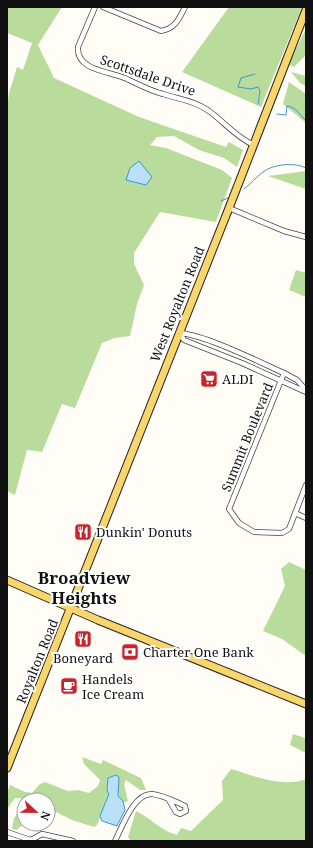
<svg xmlns="http://www.w3.org/2000/svg" width="313" height="848" viewBox="0 0 313 848" font-family="'Noto Serif',serif">
  <style>
    .forest { fill: #b9dc9c }
    .water { fill: #b9e0f7; stroke: #3f96cf }
    .lines { fill: none; stroke-linecap: round; stroke-linejoin: round }
    .stream { stroke: #3f96cf; stroke-width: 1 }
    .street-casing { stroke: #444; stroke-width: 6 }
    .primary-casing { stroke: #222; stroke-width: 9 }
    .street { stroke: #fff; stroke-width: 4.5 }
    .primary { stroke: #f9d66b; stroke-width: 7 }
    .labels { text-anchor: middle; stroke-width: 4; stroke-linejoin: round; paint-order: stroke }
    .street-label { font-size: 13px; fill: #111; stroke: #fff }
    .poi-label { font-size: 13px; fill: #111; stroke: #fff; text-anchor: start }
    .district-label { font-size: 17px; font-weight: bold; fill: #111; stroke: #fff }
  </style>
  <rect width="100%" height="100%" fill="#fffdf5"/>
  <path class="forest" d="M7,7h55l-24,38 16,33 85,39 87,30 3,-5 14,8 -6,17 -13,-9 -25,-8 -25,-14 -17,1 -7,8 16,3 56,22 10,8 -16,44 -56,-10 -26,41v11l10,21 -7,19 -7,32 -15,2 -13,5 -27,65 -13,-4 -20,48 -15,-2 -12,45 -8,-4v-380l2,-18 8,-26 6,3 9,-27 -25,-10z
    M229,7h73l-41,100 -79,-35z
    M306,29v26l-12,12 -6,-3z
    M291,72l15,4v10l-6,-3z
    M289,82l17,12v29l-23,-19z
    M306,171v18l-38,-13z
    M296,270l10,3v24l-17,-7z
    M289,562l17,8v86l-24,-17 -19,-8 22,-45 -4,-17z
    M293,734l12,4 1,-3v18l-16,-8z
    M82,757l19,7 2,-4 38,18 5,12h-6l-14,-10 -2,4 4,17 -5,2 -5,-7 -2,-21 -8,3 -1,12 2,4 -12,31 -3,2 -22,-7 -16,-8 -1,3 -7,-2v-13l-33,-2 -8,11v-16l3,-8 15,7 7,1 8,-9 5,-2 23,9 10,-1 11,3 9,-7 2,-6 -16,-16z
    M231,769c23,7 52,19 75,10v62h-175l-3,-4 8,-26c15,7 25,20 41,24l4,-7 10,3 32,-31 -1,-19z
    M24,805v18l-7,7 -5,-1 2,-11z"/>
  <path class="water" d="M139,161l13,16 -6,8 -20,-5 4,-12z
    M116,775l3,2 -1,19 5,5 2,9 -8,16 -15,-5 -2,-5 9,-22 -2,-4 1,-12z"/>
  <g class="lines">
    <path class="stream" d="M255,74l-14,4 -3,9 13,2 7,-2 2,4 -2,13
      M277,114l9,1 1,-9c9,1 13,9 19,15
      M244,189c7,-5 12,-12 19,-17 10,-8 32,-10 43,-4
      M221,201l7,-3"/>
    <defs>
      <path id="street" d="M95,7l-17,40c-2,25 35,24 51,33 11,5 22,11 34,14 15,5 29,6 43,15 17,11 29,28 48,36
        M103,7l58,24c14,-2 18,-12 24,-24
        M229,208l55,23 22,6
        M180,333l4,7 58,23 64,29
        M180,333c28,3 77,28 104,40l13,7 9,10
        M284,373l-55,136 10,14 15,9 28,1 7,-4 17,-44
        M295,513l11,5
        M7,832l26,9
        M31,840l11,-6 31,7
        M115,841c7,-14 19,-48 37,-47 11,1 24,8 33,12l1,5 -6,3 -4,-2 -7,-12"/>
      <path id="primary" d="M7,580l91,40 208,84
        M7,768l222,-560 77,-198"/>
    </defs>
    <use href="#street" class="street-casing"/>
    <use href="#primary" class="primary-casing"/>
    <use href="#street" class="street"/>
    <use href="#primary" class="primary"/>
  </g>
  <defs>
    <symbol id="supermarket-square" viewBox="-11 -11 22 22"><rect x="-9" y="-9" width="18" height="18" rx="4" fill="#c4262e" stroke="#fff"/><path d="M-6-5.5h2.5l.6 2H6L4.5 2H-2.5L-4.4-4H-6ZM-1.5 3.2a1.3 1.3 0 1 0 .1 0ZM3 3.2a1.3 1.3 0 1 0 .1 0Z" fill="#fff"/></symbol>
    <symbol id="restaurant-square" viewBox="-11 -11 22 22"><rect x="-9" y="-9" width="18" height="18" rx="4" fill="#c4262e" stroke="#fff"/><path d="M-5-6h1v4h1v-4h1v4h1v-4h1v5L-1.5 .5V6h-2V.5L-5-1ZM5-6V6H3V1.5H1.5Q1.5-4 5-6Z" fill="#fff"/></symbol>
    <symbol id="bank-square" viewBox="-11 -11 22 22"><rect x="-9" y="-9" width="18" height="18" rx="4" fill="#c4262e" stroke="#fff"/><path d="M-6-4H6V4H-6ZM0-2.3a2.3 2.3 0 1 0 0 4.6a2.3 2.3 0 1 0 0-4.6Z" fill="#fff"/></symbol>
    <symbol id="cafe-square" viewBox="-11 -11 22 22"><rect x="-9" y="-9" width="18" height="18" rx="4" fill="#c4262e" stroke="#fff"/><path d="M-5.5-4.5H6V0H3Q3 3.5 0 3.5H-2.5Q-5.5 3.5-5.5 0ZM3-3.2v2h1.7v-2ZM-6 4.5H4V6H-6Z" fill="#fff"/></symbol>
  </defs>
  <g fill-rule="evenodd">
    <use href="#supermarket-square" x="199" y="369" width="20" height="20"/>
    <use href="#restaurant-square" x="73" y="522" width="20" height="20"/>
    <use href="#restaurant-square" x="73" y="629" width="20" height="20"/>
    <use href="#bank-square" x="120" y="642" width="20" height="20"/>
    <use href="#cafe-square" x="59" y="676" width="20" height="20"/>
  </g>
  <g class="labels">
    <g class="street-label">
      <text transform="translate(148 75) rotate(19)" y="5">Scottsdale Drive</text>
      <text transform="translate(177 304) rotate(-68)" y="5">West Royalton Road</text>
      <text transform="translate(247 437) rotate(-68)" y="5">Summit Boulevard</text>
      <text transform="translate(37 661) rotate(-68)" y="5">Royalton Road</text>
    </g>
    <g class="poi-label">
      <text x="222" y="384">ALDI</text>
      <text x="96" y="537">Dunkin' Donuts</text>
      <text x="143" y="657">Charter One Bank</text>
      <text x="83" y="663" text-anchor="middle">Boneyard</text>
      <text x="82" y="684">Handels<tspan x="82" dy="15">Ice Cream</tspan></text>
    </g>
    <g class="district-label">
      <text x="84" y="584">Broadview<tspan x="84" dy="20">Heights</tspan></text>
    </g>
  </g>
  <rect width="313" height="848" fill="none" stroke="#111111" stroke-width="16"/>
  <g transform="translate(36 812) rotate(112)"><circle r="19" fill="#ffffff" stroke="#a0a0a0"/>
  <path d="M0-3L7 15L0 10L-7 15Z" fill="#c4262e"/>
  <text y="-6" font-size="11" font-weight="bold" text-anchor="middle" fill="#111111">N</text>
  </g>
</svg>
